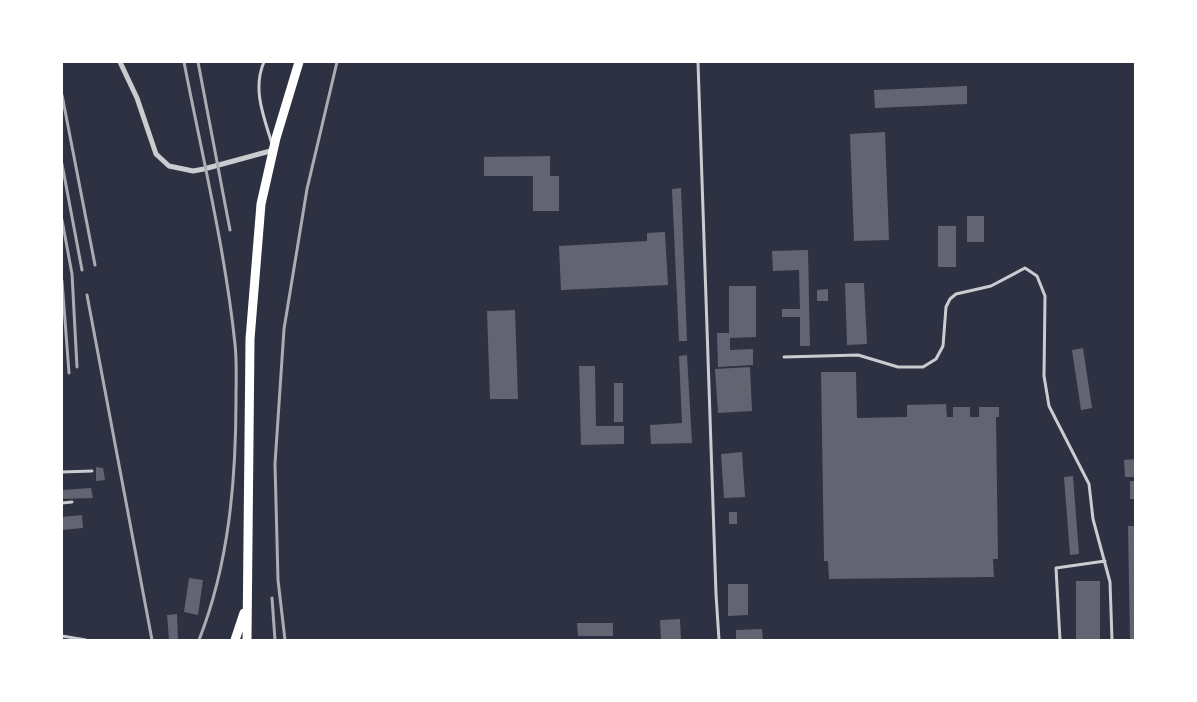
<svg xmlns="http://www.w3.org/2000/svg" width="1197" height="702" viewBox="0 0 1197 702" font-family="Roboto,sans-serif">
  <style>
    .building { fill: #626471 }
    .lines { fill: none; stroke-linecap: round; stroke-linejoin: round }
    .service { stroke: #caccd0; stroke-width: 3 }
    .minor { stroke: #caccd0; stroke-width: 5 }
    .trunk { stroke: #fff; stroke-width: 9 }
    .rail { stroke: #abadb3; stroke-width: 3 }
  </style>
  <rect width="100%" height="100%" fill="#2d3142"/>
  <path class="building" d="M967,86v18l-92,4 -1,-18z
    M885,132l4,108 -35,1 -4,-107z
    M550,156v20h9v35h-26v-35h-49v-19z
    M681,188l6,153h-8l-7,-152z
    M967,216h17v26h-17z
    M938,226h18v41h-18z
    M665,232l3,53 -107,5 -2,-44 88,-5v-8z
    M808,250l2,96h-10v-29h-18v-8h18l-1,-39 -26,1 -1,-20z
    M845,283h19l3,61 -20,1z
    M729,286h27v51l-26,1v12l23,-1v16l-35,2 -1,-34h12z
    M828,289v12h-11v-11z
    M515,310l3,89h-28l-3,-88z
    M1083,348l9,60 -11,2 -9,-60z
    M687,355l5,88 -41,1 -1,-19 32,-2 -3,-67z
    M579,366h16l1,60h28v18l-43,1z
    M750,367l2,44 -34,2 -3,-44z
    M821,372h35l1,46 50,-1v-12l39,-1 1,13h6v-10h17v10h9v-10h20v10h-3l2,142h-5l1,18 -165,2 -1,-18h-4z
    M614,383h9v39h-9z
    M742,452l3,45 -21,1 -3,-44z
    M1136,459v18h-11l-1,-17z
    M96,467l7,1 2,12 -9,1z
    M1073,476l6,78 -9,1 -6,-78z
    M1130,481h6v18h-6z
    M91,488l2,10 -31,1v-9z
    M729,512h8v12h-8z
    M82,515l1,13 -21,2v-13z
    M1128,526h8v114h-6z
    M189,578l14,2 -5,35 -14,-3z
    M1076,581h24v59h-24z
    M728,584h20v31l-20,1z
    M177,614l1,26h-9l-2,-25z
    M680,619l1,21h-20l-1,-20z
    M577,623h36v13h-35z
    M762,629l1,11h-27v-10z"/>
  <g class="lines">
    <path class="service" d="M264,62c-12,27 0,55 8,82
      M698,62l18,532 3,46
      M784,357l74,-2 40,12h25l13,-8 7,-13 3,-39 4,-8 6,-5 35,-8 34,-18 12,8 8,20 -1,80 5,30 40,78 4,35 17,63 2,58
      M62,472l30,-1
      M62,503l10,-1
      M62,636l24,4
      M1060,640l-4,-72 49,-7"/>
    <path class="minor" d="M120,62l17,36 19,56 13,12 24,5 11,-2 70,-19"/>
    <path class="trunk" d="M235,640l9,-27
      M247,640l3,-301 11,-135 15,-66 23,-76"/>
    <path class="rail" d="M184,62c18,93 41,187 51,282 2,18 1,37 1,55 0,81 -7,165 -37,241
      M198,62l32,168
      M62,95l33,170
      M62,164l20,106
      M62,220l10,54 5,93
      M62,281l7,92
      M87,295l65,345
      M272,598l3,42
      M285,640l-7,-60 -3,-116 9,-135 23,-140 30,-127"/>
  </g>
  <rect width="1197" height="702" fill="none" stroke="#ffffff" stroke-width="126"/>
</svg>
